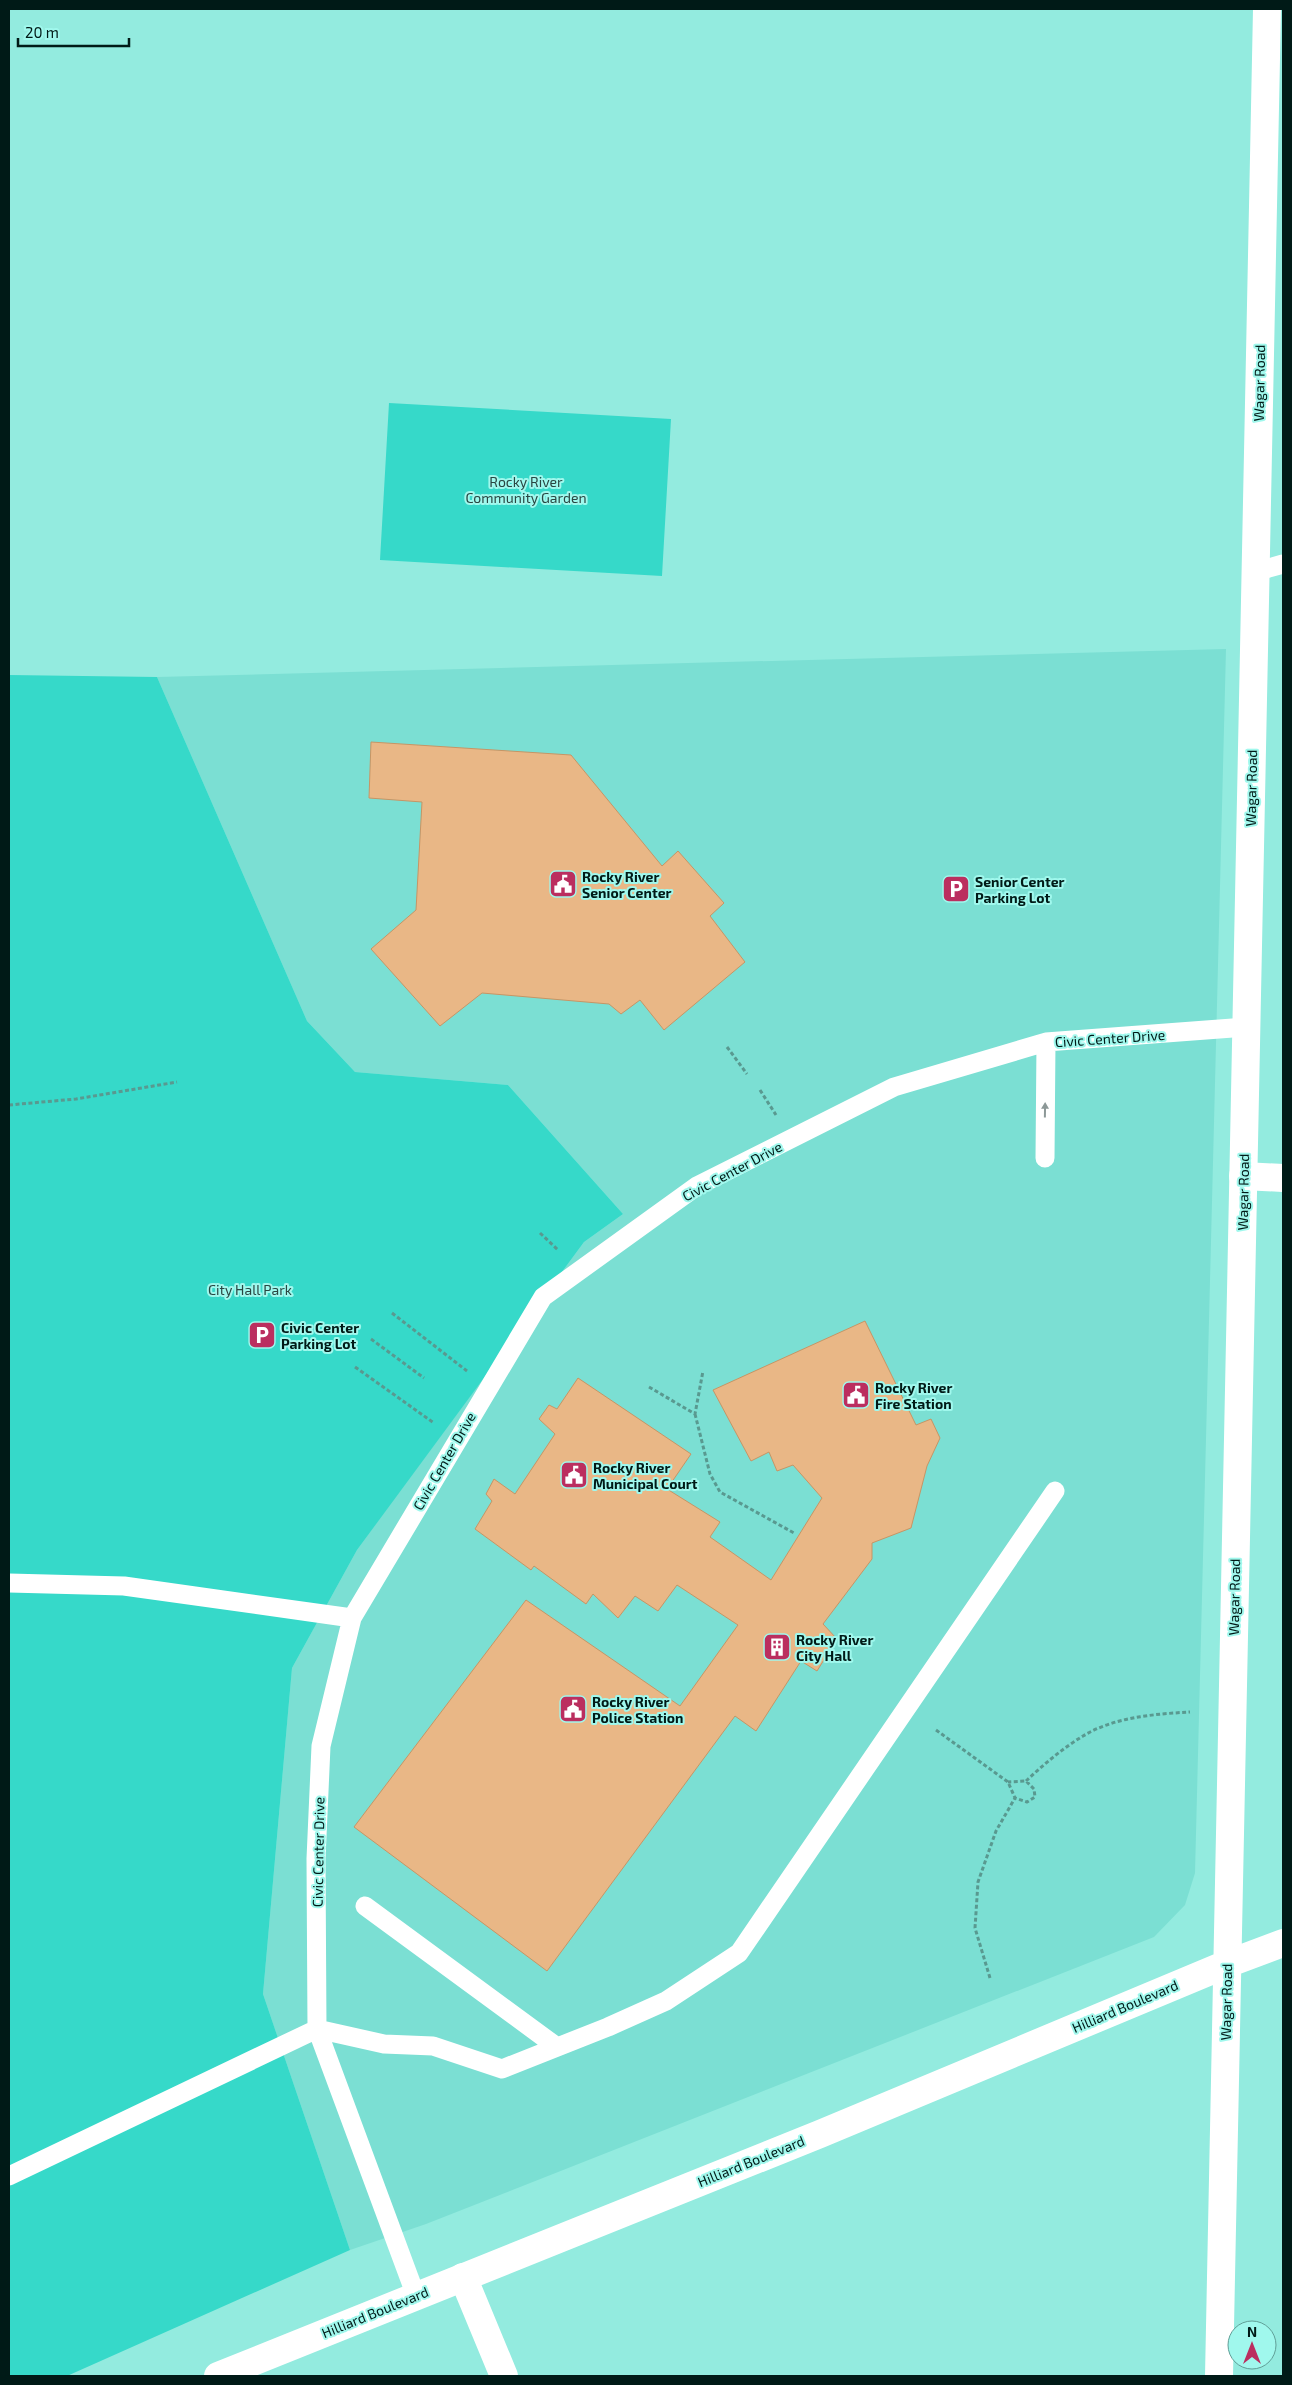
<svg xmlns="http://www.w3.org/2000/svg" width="1292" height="2385" font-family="'Exo 2',sans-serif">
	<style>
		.built { fill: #7bdfd3 }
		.green { fill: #36d9c9 }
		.building { fill: #e9b786; stroke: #c69565 }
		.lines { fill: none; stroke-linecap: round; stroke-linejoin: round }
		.path { stroke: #599990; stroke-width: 3; stroke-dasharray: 4 2.5; stroke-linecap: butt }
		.service { stroke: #fff; stroke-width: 19 }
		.minor { stroke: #fff; stroke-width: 28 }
		.secondary { stroke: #fff; stroke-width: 28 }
		.oneway { fill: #8c9897 }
		.labels { text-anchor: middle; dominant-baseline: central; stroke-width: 4; stroke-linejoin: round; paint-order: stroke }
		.street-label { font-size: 14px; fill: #001a17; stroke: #a0f8ed }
		.park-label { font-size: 14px; fill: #294541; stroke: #a0f8ed }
		.poi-label { font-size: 14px; font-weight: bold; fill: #001a17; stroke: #a0f8ed; text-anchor: start }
	</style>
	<rect width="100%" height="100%" fill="#93ebdf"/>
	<path class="built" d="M 1226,649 L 1195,1873 L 1185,1905 L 1154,1937 L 426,2224 L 350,2250 L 263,1994 L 292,1668 L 357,1550 L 394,1499 L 584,1242 L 623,1214 L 508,1085 L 355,1072 L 307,1021 L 157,677 Z"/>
	<path class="green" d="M 389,403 L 671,419 L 662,576 L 380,560 Z
		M 9,675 L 157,677 L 307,1021 L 355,1072 L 508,1085 L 623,1214 L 584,1242 L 357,1550 L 292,1668 L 263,1994 L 350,2250 L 67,2376 L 9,2376 Z"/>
	<path class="building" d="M 371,742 L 571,755 L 662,866 L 678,851 L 724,903 L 710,916 L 745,962 L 664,1030 L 640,1000 L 621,1014 L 609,1004 L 482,993 L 440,1026 L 371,949 L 416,910 L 422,802 L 369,798 Z
		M 865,1321 L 916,1425 L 931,1419 L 940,1438 L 927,1466 L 911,1528 L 872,1543 L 872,1559 L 823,1624 L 837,1639 L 817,1671 L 801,1661 L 756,1731 L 735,1716 L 547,1971 L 354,1827 L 526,1600 L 680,1706 L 738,1625 L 677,1585 L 658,1611 L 635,1596 L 618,1618 L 593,1594 L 586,1604 L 534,1566 L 531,1570 L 475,1529 L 492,1501 L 486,1494 L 494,1479 L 515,1494 L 555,1434 L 539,1419 L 549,1405 L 557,1409 L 578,1378 L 691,1454 L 667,1489 L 720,1522 L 710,1537 L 771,1580 L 822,1498 L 793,1465 L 777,1471 L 769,1452 L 751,1461 L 713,1390 Z"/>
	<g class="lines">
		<path class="path" d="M 727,1047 L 747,1074
			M 760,1090 L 776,1115
			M 9,1105 L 76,1099 L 177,1082
			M 540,1233 L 558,1250
			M 392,1313 L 467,1371
			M 371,1339 L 424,1378
			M 355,1367 L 434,1423
			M 649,1387 L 695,1414 L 703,1371
			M 695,1414 L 710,1474 L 720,1492 L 794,1533
			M 936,1730 L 1008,1782 L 1015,1798 L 1027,1802 L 1035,1797 L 1034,1789 L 1026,1781 L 1008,1782
			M 1026,1781 C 1043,1765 1063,1748 1083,1736 C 1114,1717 1155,1714 1190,1712
			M 990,1978 L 975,1928 L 978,1882 L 996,1831 L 1015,1798"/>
		<path class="service" d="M 1255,572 L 1283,564
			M 1045,1158 L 1046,1042
			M 9,1583 L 124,1586 L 352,1618
			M 365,1906 L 557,2047
			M 9,2176 L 317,2029 L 384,2044 L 433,2046 L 502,2069 L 608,2027 L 666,2001 L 739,1953 L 1055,1491
			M 416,2296 L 317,2029 L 316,1859 L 321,1746 L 352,1618 L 543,1297 L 697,1186 L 894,1087 L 1046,1042 L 1246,1027"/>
		<path class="minor" d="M 1243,1176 L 1283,1178
			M 463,2277 L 504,2376"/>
		<path class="secondary" d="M 218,2376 L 820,2134 L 1227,1964 L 1283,1943
			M 1219,2376 L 1267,9"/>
	</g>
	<defs><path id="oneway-solid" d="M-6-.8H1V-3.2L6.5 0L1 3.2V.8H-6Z" transform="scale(1.25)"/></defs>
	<use class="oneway" href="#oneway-solid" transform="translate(1045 1110) rotate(-89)"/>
	<defs>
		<g id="civic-square" transform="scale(1.4375)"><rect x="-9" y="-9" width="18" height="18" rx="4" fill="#bb2e5f" stroke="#a0f8ed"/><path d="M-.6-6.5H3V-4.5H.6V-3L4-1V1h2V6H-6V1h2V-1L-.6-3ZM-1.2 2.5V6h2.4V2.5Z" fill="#fff"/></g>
		<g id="parking-square" transform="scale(1.4375)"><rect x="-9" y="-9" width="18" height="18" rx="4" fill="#bb2e5f" stroke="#a0f8ed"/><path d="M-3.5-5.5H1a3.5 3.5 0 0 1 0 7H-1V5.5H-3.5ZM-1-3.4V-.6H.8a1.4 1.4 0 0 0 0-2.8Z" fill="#fff"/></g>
		<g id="building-square" transform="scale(1.4375)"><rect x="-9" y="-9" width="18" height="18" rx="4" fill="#bb2e5f" stroke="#a0f8ed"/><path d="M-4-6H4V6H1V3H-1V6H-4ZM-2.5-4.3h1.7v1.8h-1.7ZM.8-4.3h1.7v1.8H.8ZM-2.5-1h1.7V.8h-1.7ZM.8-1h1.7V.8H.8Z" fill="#fff"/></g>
	</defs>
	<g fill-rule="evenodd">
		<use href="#civic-square" x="563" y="884"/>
		<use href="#parking-square" x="956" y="889"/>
		<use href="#parking-square" x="262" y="1335"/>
		<use href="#civic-square" x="856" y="1395"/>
		<use href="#civic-square" x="574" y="1475"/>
		<use href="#building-square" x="777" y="1647"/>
		<use href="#civic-square" x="573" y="1709"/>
	</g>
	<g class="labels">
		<g class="street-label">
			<text transform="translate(1259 383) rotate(-89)">Wagar Road</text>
			<text transform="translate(1251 788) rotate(-89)">Wagar Road</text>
			<text transform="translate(1110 1038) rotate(-4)">Civic Center Drive</text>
			<text transform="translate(732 1171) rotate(-28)">Civic Center Drive</text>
			<text transform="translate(1243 1192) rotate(-89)">Wagar Road</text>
			<text transform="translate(444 1461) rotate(-60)">Civic Center Drive</text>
			<text transform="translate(1234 1597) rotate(-89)">Wagar Road</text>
			<text transform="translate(318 1852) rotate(-89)">Civic Center Drive</text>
			<text transform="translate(1226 2002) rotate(-89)">Wagar Road</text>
			<text transform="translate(1125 2006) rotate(-23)">Hilliard Boulevard</text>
			<text transform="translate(751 2161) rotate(-22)">Hilliard Boulevard</text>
			<text transform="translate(375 2312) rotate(-22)">Hilliard Boulevard</text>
		</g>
		<g class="park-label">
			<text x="526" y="481">Rocky River<tspan x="526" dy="16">Community Garden</tspan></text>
			<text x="250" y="1289">City Hall Park</text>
		</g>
		<g class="poi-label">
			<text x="582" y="876">Rocky River<tspan x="582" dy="16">Senior Center</tspan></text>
			<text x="975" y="881">Senior Center<tspan x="975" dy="16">Parking Lot</tspan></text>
			<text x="281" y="1327">Civic Center<tspan x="281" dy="16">Parking Lot</tspan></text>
			<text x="875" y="1387">Rocky River<tspan x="875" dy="16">Fire Station</tspan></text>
			<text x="593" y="1467">Rocky River<tspan x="593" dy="16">Municipal Court</tspan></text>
			<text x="796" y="1639">Rocky River<tspan x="796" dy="16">City Hall</tspan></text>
			<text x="592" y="1701">Rocky River<tspan x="592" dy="16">Police Station</tspan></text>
		</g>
	</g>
	<rect width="1292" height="2385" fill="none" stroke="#001a17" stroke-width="20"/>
	<g transform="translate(1252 2345)"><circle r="24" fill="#a0f8ed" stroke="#609f97"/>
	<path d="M0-4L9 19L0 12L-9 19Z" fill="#bb2e5f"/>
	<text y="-8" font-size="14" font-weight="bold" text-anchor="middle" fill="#001a17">N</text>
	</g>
	<path d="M18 38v8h111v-8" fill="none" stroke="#001a17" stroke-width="2.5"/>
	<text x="25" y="38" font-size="15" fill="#001a17" stroke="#a0f8ed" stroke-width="4" paint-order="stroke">20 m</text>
</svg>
